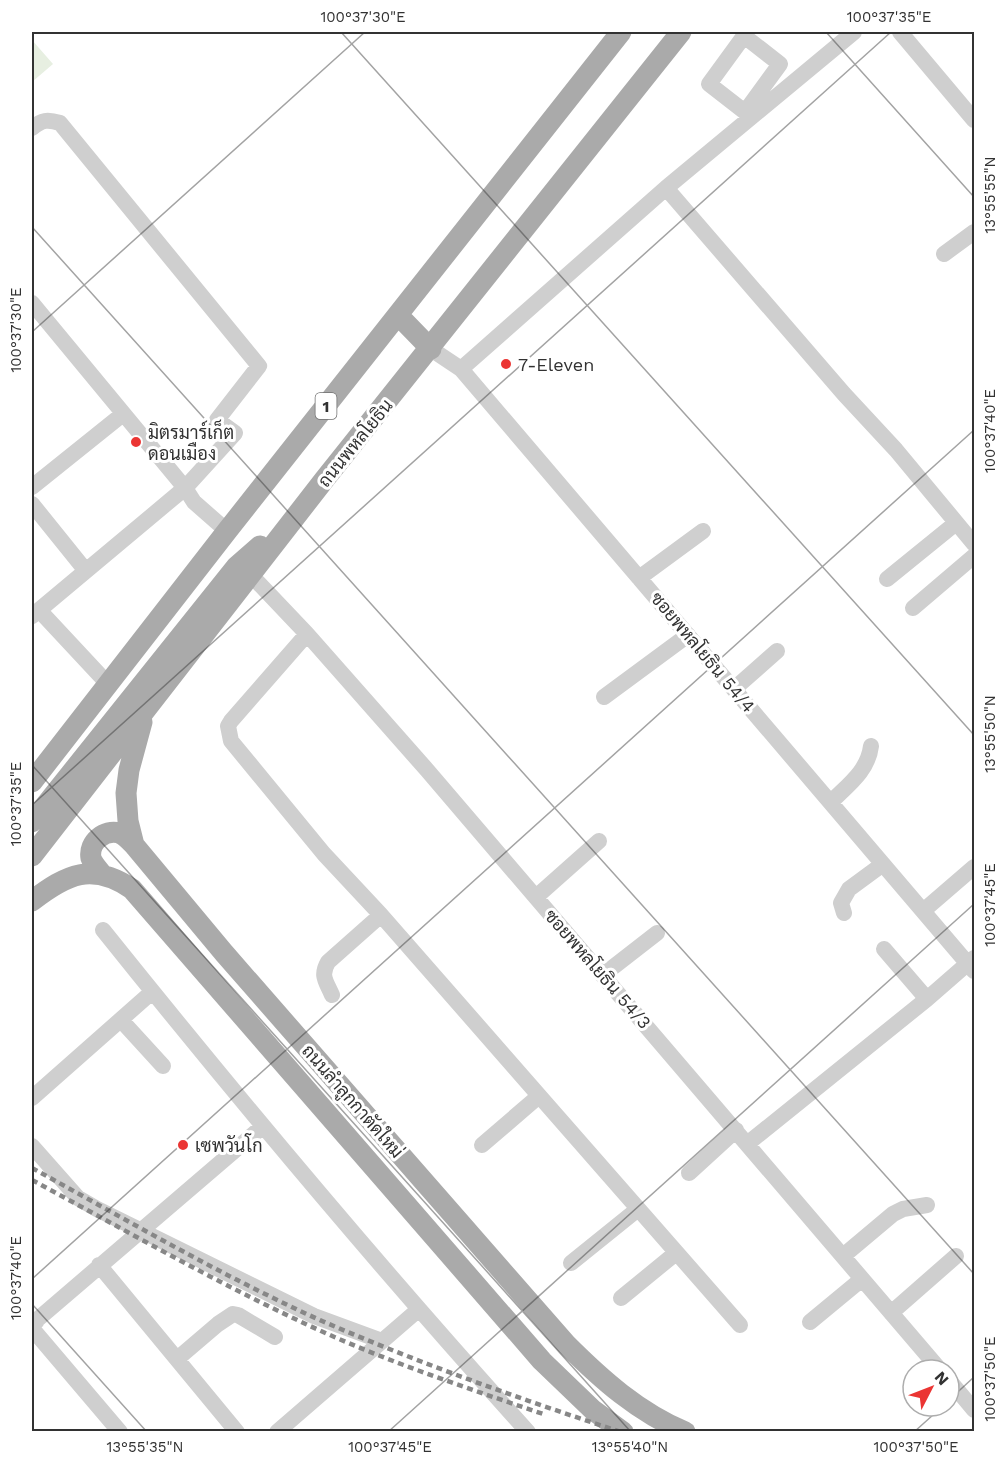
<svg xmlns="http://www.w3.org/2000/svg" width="1006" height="1463" font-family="'Work Sans',Sarabun,sans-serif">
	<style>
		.green { fill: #e7efe1 }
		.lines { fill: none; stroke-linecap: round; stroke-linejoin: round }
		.minor { stroke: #cfcfcf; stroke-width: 16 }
		.major { stroke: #aaa; stroke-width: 21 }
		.rail { stroke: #878787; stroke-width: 4.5; stroke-dasharray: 6 4.5; stroke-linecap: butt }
		.ticks { fill: none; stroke: #323232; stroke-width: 1.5; stroke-opacity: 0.45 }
		.poi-dot { fill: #eb3533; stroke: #fff; stroke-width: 2 }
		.labels { text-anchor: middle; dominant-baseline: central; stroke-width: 6; stroke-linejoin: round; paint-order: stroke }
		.shield { fill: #fff; stroke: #707070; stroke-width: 1.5 }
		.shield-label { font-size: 16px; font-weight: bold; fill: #323232 }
		.poi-label { font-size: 18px; fill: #323232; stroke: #fff; text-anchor: start }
		.street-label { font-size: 18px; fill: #323232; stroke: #fff }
		.neatline { fill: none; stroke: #323232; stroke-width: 2 }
		.ticks-label { font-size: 15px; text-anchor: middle; fill: #323232 }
	</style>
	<rect width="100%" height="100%" fill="#fff"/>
	<path class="green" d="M 32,40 L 53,64 L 32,82 Z"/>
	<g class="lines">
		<path class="minor" d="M 900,32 L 974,120
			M 744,36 L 780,64 L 745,112 L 709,84 Z
			M 32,128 C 42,120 47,119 60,123 L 259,366 L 217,420 L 235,433 L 185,488 L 32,616
			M 666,188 L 844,394 L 896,450 L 974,544
			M 944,254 L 974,232
			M 32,303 L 185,488 L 194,502 L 227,531
			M 431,349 L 461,369 L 974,971
			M 461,369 L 666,188 L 854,32
			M 32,487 L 123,414
			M 32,504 L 86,571
			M 250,574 L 307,634 L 427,770 L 940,1370
			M 639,578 L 703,531
			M 887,579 L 956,523
			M 913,608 L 974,556
			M 39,610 L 108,684
			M 307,634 L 231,721 L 228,726 L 231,741 L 324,854 L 381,915 L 740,1325
			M 734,689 L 777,651
			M 604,697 L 688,635
			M 831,802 C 848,785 868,771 871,746
			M 536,897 L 599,841
			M 923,911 L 974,867
			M 844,913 L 841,903 L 849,889 L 883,864
			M 103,930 C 240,1101 381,1269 528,1432
			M 884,949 L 927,999
			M 603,975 L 657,933
			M 332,995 C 326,981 320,976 328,962 L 381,915
			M 121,1020 L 163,1066
			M 32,1098 L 152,992
			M 747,1144 L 927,999 L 974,958
			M 482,1145 L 539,1096
			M 32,1146 L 78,1198 L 97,1209 L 314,1316 L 382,1341
			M 689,1173 L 736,1130
			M 843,1256 L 893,1214 L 903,1209 L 927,1205
			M 571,1263 L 638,1209
			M 99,1265 L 237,1432
			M 621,1298 L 676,1253
			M 891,1313 L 956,1256
			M 810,1322 L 862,1279
			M 177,1359 L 218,1324 L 233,1314 L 238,1315 L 275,1337
			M 949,1380 L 974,1410
			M 120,1432 L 35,1332 L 33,1326 L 38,1319 L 262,1127
			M 277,1432 L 418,1310"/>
		<path class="major" d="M 398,315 L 431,349
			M 142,722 L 129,770 L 126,793 L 128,821 L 134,845 L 224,953 L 566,1344 C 602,1380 638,1412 685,1432
			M 32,782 L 227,531 L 621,32
			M 32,822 L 236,567 L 260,546
			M 32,856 L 324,480 L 681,32
			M 102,874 C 98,869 93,864 91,858 C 88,842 105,829 119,833 C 125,835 130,841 134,845
			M 32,901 C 67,874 92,862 132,889 L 542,1361 L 593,1410 L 623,1432"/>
		<path class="rail" d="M 32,1168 C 127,1220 222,1276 322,1321 C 419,1363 520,1399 621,1432
			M 32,1180 C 127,1231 222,1286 321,1331 C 394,1364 470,1389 546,1415"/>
	</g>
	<path class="ticks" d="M 341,32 L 974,735M 826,32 L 974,197M 32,227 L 974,1274M 32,332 L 365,32M 32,765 L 631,1432M 32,805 L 891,32M 32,1279 L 974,430M 32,1304 L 147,1432M 949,1400 L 974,1377M 388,1432 L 974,904M 914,1432 L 943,1406"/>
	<g class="poi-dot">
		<circle cx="506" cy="364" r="6"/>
		<circle cx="136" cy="442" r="6"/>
		<circle cx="183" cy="1145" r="6"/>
	</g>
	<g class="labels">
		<rect class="shield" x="315.5" y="393" width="21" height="26" rx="4.5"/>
		<g class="shield-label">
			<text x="326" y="406">1</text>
		</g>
		<g class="poi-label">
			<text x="518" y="364">7-Eleven</text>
			<text x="148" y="432">มิตรมาร์เก็ต<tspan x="148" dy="21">ดอนเมือง</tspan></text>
			<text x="195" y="1145">เซพวันโก</text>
		</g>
		<g class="street-label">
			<text transform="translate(355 443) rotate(-51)">ถนนพหลโยธิน</text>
			<text transform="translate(703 652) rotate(50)">ซอยพหลโยธิน 54/4</text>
			<text transform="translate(598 969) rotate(49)">ซอยพหลโยธิน 54/3</text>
			<text transform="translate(353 1101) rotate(49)">ถนนลำลูกกาตัดใหม่</text>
		</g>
	</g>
	<rect width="1006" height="1463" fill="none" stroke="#ffffff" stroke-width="66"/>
	<g transform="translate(931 1388) rotate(48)"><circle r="28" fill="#ffffff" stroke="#adadad" stroke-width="1.5"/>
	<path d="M0-4.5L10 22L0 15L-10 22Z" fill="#eb3533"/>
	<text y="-9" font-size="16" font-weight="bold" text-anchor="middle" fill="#323232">N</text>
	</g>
	<rect x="33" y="33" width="940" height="1397" class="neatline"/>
	<g class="ticks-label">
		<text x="363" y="22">100°37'30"E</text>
		<text x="889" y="22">100°37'35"E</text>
		<text transform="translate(990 195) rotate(-90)" y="5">13°55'55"N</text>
		<text transform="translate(16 330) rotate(-90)" y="5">100°37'30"E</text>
		<text transform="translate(990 431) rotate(-90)" y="5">100°37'40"E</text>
		<text transform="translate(990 734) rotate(-90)" y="5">13°55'50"N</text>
		<text transform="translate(16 804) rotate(-90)" y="5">100°37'35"E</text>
		<text transform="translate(990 905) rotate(-90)" y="5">100°37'45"E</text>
		<text transform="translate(16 1278) rotate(-90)" y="5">100°37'40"E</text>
		<text transform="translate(990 1379) rotate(-90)" y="5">100°37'50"E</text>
		<text x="145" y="1452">13°55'35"N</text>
		<text x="390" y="1452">100°37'45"E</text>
		<text x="630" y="1452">13°55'40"N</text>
		<text x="916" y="1452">100°37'50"E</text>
	</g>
</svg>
